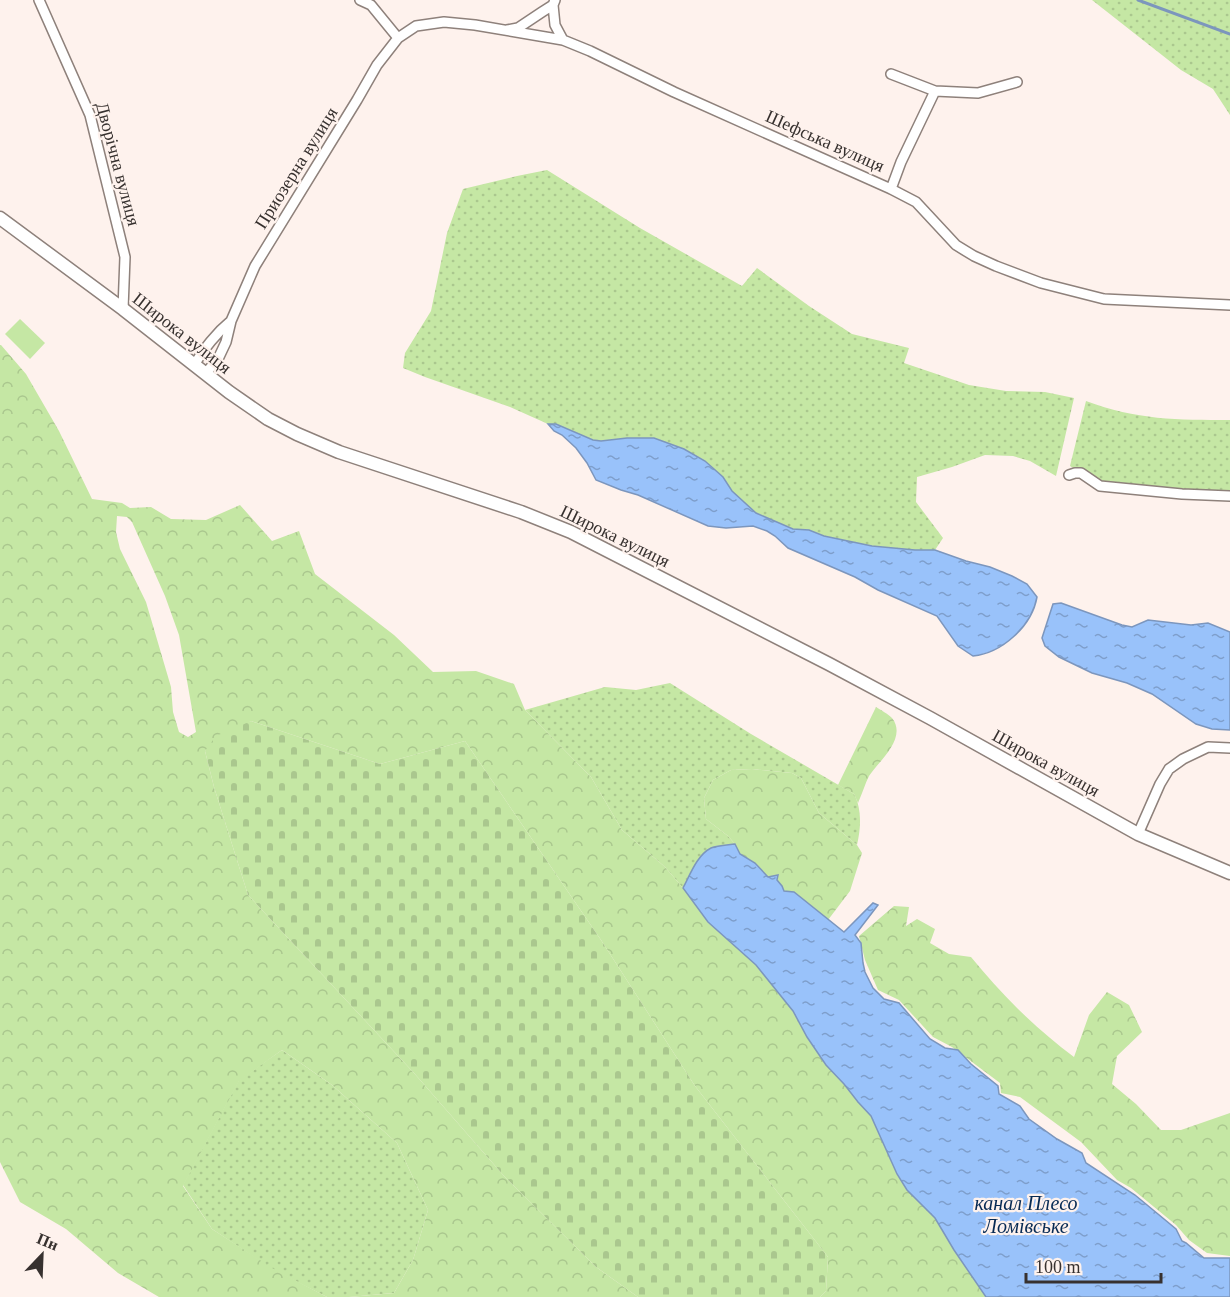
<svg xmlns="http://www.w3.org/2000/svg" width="1230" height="1297" font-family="Georgia,serif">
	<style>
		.grass { fill: url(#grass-dots) }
		.forest { fill: url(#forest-crowns); fill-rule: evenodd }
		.cemetery { fill: url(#cemetery-stones) }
		.pitch { fill: #c5e7a4 }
		.water { fill: url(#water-ripples); stroke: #7c96bd; stroke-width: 1.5 }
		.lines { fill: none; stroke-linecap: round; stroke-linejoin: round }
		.stream { stroke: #7c96bd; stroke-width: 3 }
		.minor-casing { stroke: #8e817b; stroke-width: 12 }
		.major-casing { stroke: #8e817b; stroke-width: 15 }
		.minor { stroke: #fff; stroke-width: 9 }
		.major { stroke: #fff; stroke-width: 12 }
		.labels { text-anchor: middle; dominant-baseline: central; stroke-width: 4.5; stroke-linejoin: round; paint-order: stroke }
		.street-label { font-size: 18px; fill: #37312f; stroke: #fef2ed }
		.water-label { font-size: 20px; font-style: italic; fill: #072a54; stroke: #fef2ed }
	</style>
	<defs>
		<pattern id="grass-dots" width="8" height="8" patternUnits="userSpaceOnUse" patternTransform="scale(1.5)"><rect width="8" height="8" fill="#c5e7a4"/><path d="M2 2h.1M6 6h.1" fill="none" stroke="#aac78e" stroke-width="1.8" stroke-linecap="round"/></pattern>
		<pattern id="forest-crowns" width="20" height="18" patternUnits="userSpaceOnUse" patternTransform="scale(1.5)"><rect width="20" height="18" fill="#c5e7a4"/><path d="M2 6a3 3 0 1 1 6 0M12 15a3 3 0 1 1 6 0" fill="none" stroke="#aac78e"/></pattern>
		<pattern id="cemetery-stones" width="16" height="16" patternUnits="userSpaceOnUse" patternTransform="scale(1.5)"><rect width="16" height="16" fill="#c5e7a4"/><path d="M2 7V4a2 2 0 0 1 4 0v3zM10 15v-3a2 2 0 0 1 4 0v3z" fill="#aac78e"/></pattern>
		<pattern id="water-ripples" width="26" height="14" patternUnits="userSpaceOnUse" patternTransform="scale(1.5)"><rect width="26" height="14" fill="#99c2fa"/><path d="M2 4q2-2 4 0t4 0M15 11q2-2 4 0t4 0" fill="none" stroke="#7e9ecb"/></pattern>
	</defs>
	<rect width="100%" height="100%" fill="#fef2ed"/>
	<path class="grass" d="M 1092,0 L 1230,0 L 1230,115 L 1213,89 L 1181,70 Z
		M 547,170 L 640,228 L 742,286 L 757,268 L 809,306 L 852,334 L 909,348 L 904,363 L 969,385 L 1006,391 L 1045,392 L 1074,398 L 1056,476 L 1030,461 L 1013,456 L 985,455 L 952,467 L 917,477 L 916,502 L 943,538 L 935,550 L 915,550 L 872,546 L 824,536 L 809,530 L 793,529 L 756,513 L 732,491 L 723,477 L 705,461 L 684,449 L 627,438 L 601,441 L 593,440 L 556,424 L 548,424 L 510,407 L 425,377 L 403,368 L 405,353 L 431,311 L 447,233 L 463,189 L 517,176 Z
		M 1086,401 C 1136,420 1178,420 1230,420 L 1230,494 L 1099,484 L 1070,466 Z
		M 670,683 L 751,734 L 854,794 C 862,809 861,828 857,845 L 819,813 L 801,778 L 792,773 L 752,769 L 731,770 L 713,780 L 704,798 L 706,819 L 728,836 L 735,844 L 713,847 L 692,872 L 683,888 L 665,867 L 622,830 L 591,777 L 525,710 L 605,687 L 636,690 Z
		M 282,1050 L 332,1085 L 397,1143 L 428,1210 L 413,1260 L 394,1293 L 349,1297 L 327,1297 L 272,1269 L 212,1229 L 183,1185 L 239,1080 Z"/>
	<path class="forest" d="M 0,345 L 1,345 L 26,374 L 59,431 L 92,499 L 122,503 L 130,508 L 151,507 L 171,519 L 206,520 L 240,505 L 272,541 L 299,531 L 315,574 L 394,635 L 433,672 L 476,671 L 514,684 L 525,710 L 591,777 L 622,830 L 665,867 L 683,888 L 708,922 L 756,965 L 793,1011 L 807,1037 L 826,1065 L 844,1084 L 858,1102 L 871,1116 L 897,1174 L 907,1190 L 935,1218 L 954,1250 L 986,1297 L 820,1297 L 826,1291 L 828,1257 L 695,1086 L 601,940 L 465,741 L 380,764 L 251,721 L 205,751 L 214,787 L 248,895 L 414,1073 L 504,1176 L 596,1267 L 638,1297 L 349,1297 L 394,1293 L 413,1260 L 428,1210 L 397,1143 L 332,1085 L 282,1050 L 239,1081 L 183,1186 L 212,1229 L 272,1268 L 327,1297 L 159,1297 L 118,1273 L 66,1229 L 20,1202 L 0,1162 ZM 117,516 L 127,517 L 132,522 L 165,596 L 179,635 L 196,732 L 188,737 L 179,732 L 173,712 L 171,687 L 146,602 L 120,549 L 116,532 Z
		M 876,707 C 881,710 888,714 892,718 C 908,738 878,762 869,776 C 865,784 862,794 858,803 L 854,794 L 838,785 Z
		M 752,769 L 792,773 L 801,778 L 819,813 L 857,845 L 862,853 L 850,891 L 828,920 L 794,892 L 784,891 L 782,886 L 776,880 L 768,877 L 755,863 L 740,854 L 735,844 L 728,836 L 706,819 L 704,798 L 713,780 L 731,770 Z
		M 894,906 L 909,907 L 906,926 L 917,919 L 935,929 L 930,943 L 949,954 L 971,957 C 1002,995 1035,1028 1074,1057 L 1089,1015 L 1107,992 L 1129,1005 L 1142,1032 L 1117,1056 L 1112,1084 L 1136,1104 L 1161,1130 L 1181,1130 L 1230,1113 L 1230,1256 L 1207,1253 L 1189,1240 L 1176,1225 L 1131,1188 L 1117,1180 L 1081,1142 L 1020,1097 L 1001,1093 L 1000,1083 L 952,1047 L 933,1037 L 899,1000 L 878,990 L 865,960 L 859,936 Z"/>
	<path class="cemetery" d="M 251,721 L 380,764 L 465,741 L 601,940 L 695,1086 L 828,1257 L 826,1291 L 820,1297 L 638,1297 L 596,1267 L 504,1176 L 414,1073 L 248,895 L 214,787 L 205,751 L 216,736 Z"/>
	<path class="pitch" d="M 20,319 L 45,343 L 30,359 L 5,334 Z"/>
	<path class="water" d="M 548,424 L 556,424 L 593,440 L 601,441 L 627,438 L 654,438 L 684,449 L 705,461 L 723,477 L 732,491 L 756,513 L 793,529 L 809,530 L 824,536 L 872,546 L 915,550 L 935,550 L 966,561 L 990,567 L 1012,576 L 1027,584 L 1037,597 C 1032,626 1002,653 973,656 L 958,646 L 937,616 L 878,590 L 855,577 L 788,548 L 775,536 L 767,531 L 753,526 L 726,528 L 708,526 L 638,495 L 621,490 L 596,480 L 587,463 L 576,448 L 562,435 L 554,431 Z
		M 1061,603 L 1122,625 L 1132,627 L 1148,620 L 1191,625 L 1208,623 L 1230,632 L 1230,730 L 1212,729 L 1196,724 L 1152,694 L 1127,683 L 1092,673 L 1059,657 L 1045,646 L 1042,638 L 1053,604 Z
		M 735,844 L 740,854 L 755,863 L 768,877 L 778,875 L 777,880 L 782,886 L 784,891 L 794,892 L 844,932 L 873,903 L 878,905 L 855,935 L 861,943 L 863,963 L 865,972 L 873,988 L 884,999 L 899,1003 L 930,1039 L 945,1048 L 958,1050 L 971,1064 L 998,1086 L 999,1094 L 1020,1106 L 1029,1119 L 1057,1139 L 1082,1153 L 1086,1163 L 1135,1195 L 1176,1229 L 1182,1241 L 1186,1243 L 1204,1258 L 1230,1258 L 1230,1297 L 986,1297 L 954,1250 L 935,1218 L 907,1190 L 897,1174 L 871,1116 L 858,1102 L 844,1084 L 826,1065 L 807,1037 L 793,1011 L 756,965 L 708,922 L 683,888 C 690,875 697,855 711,848 C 718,845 728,845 735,844 Z"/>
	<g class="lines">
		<path class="stream" d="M 1138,0 L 1230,34"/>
		<g class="minor-casing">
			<path id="minor" d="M 39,0 L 90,115 L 125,257 L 123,309
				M 360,0 L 371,5 L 398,38
				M 553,5 L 555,25 L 563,40
				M 507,30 L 518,28 L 542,12 L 553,5 L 555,0
				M 891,74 L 935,91 L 978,93 L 1017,82
				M 891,189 L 901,162 L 935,91
				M 194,365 C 205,348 215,334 231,321
				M 205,374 L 218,359 L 226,342 L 231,321 L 255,266 L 357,100 L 377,65 L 398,38 L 416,26 L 444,22 L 475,25 L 563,40 L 590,51 L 674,92 L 891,189 L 916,202 L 956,245 L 974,256 L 996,266 L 1041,283 L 1104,299 L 1230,305
				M 1069,475 L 1075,473 L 1081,473 L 1100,486 L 1182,494 L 1230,496
				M 1138,834 L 1160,784 L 1169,769 L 1183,759 L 1208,747 L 1230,748"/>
		</g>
		<g class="major-casing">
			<path id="major" d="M 0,218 L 123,309 L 229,392 L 268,419 L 297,434 L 339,452 L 521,512 L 571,532 L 829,664 L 930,718 L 1138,834 L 1230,873"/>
		</g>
		<use href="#minor" class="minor"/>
		<use href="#major" class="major"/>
	</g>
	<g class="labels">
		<g class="street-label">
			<text transform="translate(825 141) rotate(24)">Шефська вулиця</text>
			<text transform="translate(118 164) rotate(75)">Дворічна вулиця</text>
			<text transform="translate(296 168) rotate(-58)">Приозерна вулиця</text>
			<text transform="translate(182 333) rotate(38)">Широка вулиця</text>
			<text transform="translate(615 536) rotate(26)">Широка вулиця</text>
			<text transform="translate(1046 763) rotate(29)">Широка вулиця</text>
		</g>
		<g class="water-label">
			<text x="1026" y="1203">канал Плесо<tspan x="1026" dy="23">Ломівське</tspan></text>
		</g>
	</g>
	<g transform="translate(42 1255) rotate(23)" stroke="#fef2ed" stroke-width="4.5" paint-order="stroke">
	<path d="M0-4.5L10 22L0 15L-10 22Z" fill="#37312f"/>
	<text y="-9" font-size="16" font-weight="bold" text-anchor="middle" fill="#37312f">Пн</text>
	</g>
	<path d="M1026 1273v9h135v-9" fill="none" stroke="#37312f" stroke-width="3"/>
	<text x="1035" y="1273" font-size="18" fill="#37312f" stroke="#fef2ed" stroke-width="4.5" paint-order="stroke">100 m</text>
</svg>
